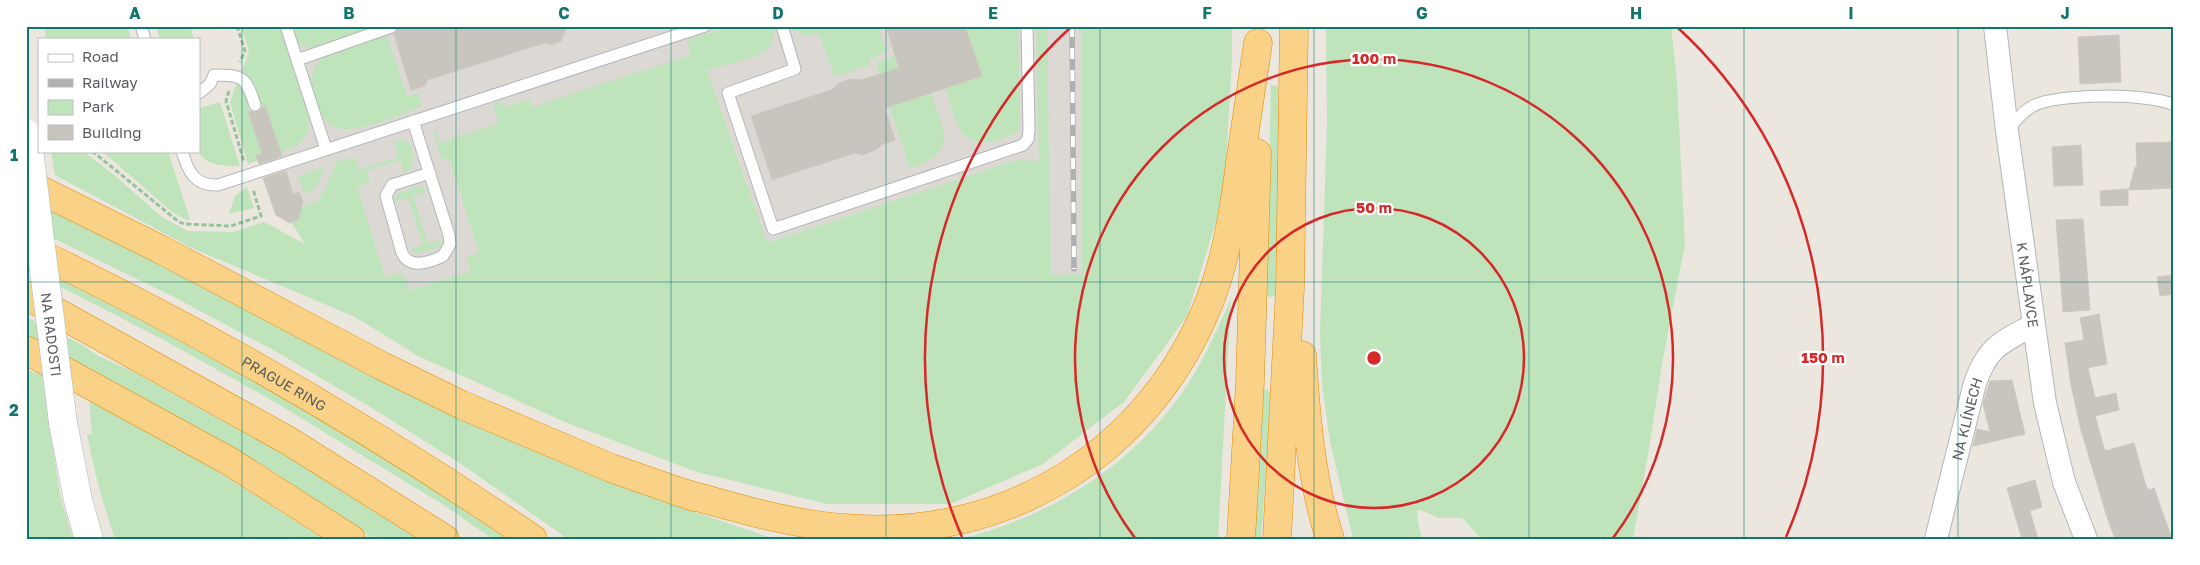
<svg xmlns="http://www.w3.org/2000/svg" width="2200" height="565" font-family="'Golos Text',sans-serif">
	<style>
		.industrial { fill: #dcd9d4 }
		.green { fill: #bfe3bb }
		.building { fill: #c8c4be; stroke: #cfc8be }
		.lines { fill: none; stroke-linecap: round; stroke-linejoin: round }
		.service-casing { stroke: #b2b6ba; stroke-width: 13 }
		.minor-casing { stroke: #b2b6ba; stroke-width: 24 }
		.secondary-casing { stroke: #b1b5ba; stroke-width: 29 }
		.motorway-casing { stroke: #e58a05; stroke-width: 29 }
		.path { stroke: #95c39e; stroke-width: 3; stroke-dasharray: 5 2.5; stroke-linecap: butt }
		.service { stroke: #fff; stroke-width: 11 }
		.minor { stroke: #fff; stroke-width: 22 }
		.secondary { stroke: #fff; stroke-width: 28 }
		.motorway { stroke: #fad287; stroke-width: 28 }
		.rail-casing { stroke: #afb0b0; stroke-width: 5.5 }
		.rail { stroke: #fff; stroke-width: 4; stroke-dasharray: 11; stroke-linecap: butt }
		.secondary-bridge-casing { stroke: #b1b5ba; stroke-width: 29; stroke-linecap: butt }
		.secondary-bridge { stroke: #fff; stroke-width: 28 }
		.grid { fill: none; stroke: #0f766e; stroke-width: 1; stroke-opacity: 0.55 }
		.ring { fill: none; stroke: #d62828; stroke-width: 2.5 }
		.labels { text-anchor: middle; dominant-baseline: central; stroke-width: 4.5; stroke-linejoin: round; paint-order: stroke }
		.street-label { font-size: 14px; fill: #585c60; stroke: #fff }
		.centre { fill: #d62828; stroke: #fff; stroke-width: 2.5 }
		.ring-label { font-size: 15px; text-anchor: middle; font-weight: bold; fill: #d62828; stroke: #fff; stroke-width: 4.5; stroke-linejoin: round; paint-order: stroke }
		.neatline { fill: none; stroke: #0f766e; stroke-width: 2 }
		.grid-label { font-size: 16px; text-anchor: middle; font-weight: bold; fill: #0f766e }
	</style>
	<rect width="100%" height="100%" fill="#ebe7df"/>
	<path class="industrial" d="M 247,26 L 1082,26 L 1082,274 L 577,396 L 306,244 L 292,223 L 299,217 L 298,208 L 304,206 L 299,192 L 293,194 L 271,184 L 239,92 L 243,87 L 267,80 Z"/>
	<path class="green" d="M 44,26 L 127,26 L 131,39 L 46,39 Z
		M 156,26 L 177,26 L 178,29 L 190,26 L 194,39 L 160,39 Z
		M 241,26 L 279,26 L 309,118 L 308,129 L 304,139 L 296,146 L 248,164 L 230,102 L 237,82 L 243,87 L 256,137 L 265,106 L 262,107 L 255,84 L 242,71 L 249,51 Z
		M 291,26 L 375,26 L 311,49 L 299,44 Z
		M 730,26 L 772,26 C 775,33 774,43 768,49 C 759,57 720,66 707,70 L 767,243 L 1016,160 L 1039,161 L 1036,26 L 1047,26 L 1051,275 L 1082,274 L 1082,26 L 1232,26 L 1232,58 L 1224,196 L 1187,316 L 1124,402 L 1043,464 L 950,504 L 827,504 L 697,472 L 565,422 L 418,356 L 355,317 L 192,248 L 55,175 L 51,151 L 83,151 L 114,175 L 163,218 L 188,231 L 233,232 L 264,222 L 305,244 L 292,223 L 299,217 L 298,208 L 319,201 L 337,162 L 354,157 L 359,170 L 398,157 L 394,142 L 404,139 C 413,146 416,159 410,169 L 404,173 L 400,160 L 367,171 L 370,183 L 357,187 L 385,277 L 399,273 L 405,278 L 409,291 L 471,271 L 466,257 L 479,253 L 449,158 L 442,160 L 433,133 L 435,129 L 440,143 L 499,123 L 493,104 L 502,101 L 504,107 L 530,99 L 532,107 L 691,55 L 687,40 Z
		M 792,26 L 878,26 L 886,52 L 870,59 L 870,65 L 834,77 L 819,33 C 808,37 799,37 792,26 Z
		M 965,26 L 1018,26 L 1020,126 C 1017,135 1009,136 1001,139 C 958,153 956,120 945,88 L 982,76 Z
		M 1326,26 L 1671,26 L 1677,82 L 1685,244 L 1662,364 L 1650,443 L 1633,539 L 1482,539 L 1462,518 L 1439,518 L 1418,509 L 1417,518 L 1422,539 L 1353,539 L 1330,441 L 1322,385 L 1320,333 L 1327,124 Z
		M 387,35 L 407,96 L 418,93 L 422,106 C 400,114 349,140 329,124 C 321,118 318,102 314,93 C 309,80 311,67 322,58 Z
		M 895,56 L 902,76 L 883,87 L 876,63 Z
		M 1271,85 L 1278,86 L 1279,142 L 1275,296 L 1269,297 L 1266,295 Z
		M 931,93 C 943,132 960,153 910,168 L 886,97 Z
		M 220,102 L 240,166 C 225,166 205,166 198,151 L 199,108 Z
		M 102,151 L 168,151 L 190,220 L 186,220 L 172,212 Z
		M 326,167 L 315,189 L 304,193 L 298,176 Z
		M 247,187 L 254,208 L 229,214 L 235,196 Z
		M 417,187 L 424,188 L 426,192 L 413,196 L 428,243 L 441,240 L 441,242 L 438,248 L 415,254 L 410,249 L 423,245 L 408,198 L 395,201 L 394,199 L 398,193 Z
		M 26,199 L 234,301 L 390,384 L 536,452 L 656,499 L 775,539 L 568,539 L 461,464 L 372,408 L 273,350 L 172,296 L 26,225 Z
		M 26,260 C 110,304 195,346 277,393 C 355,438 432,487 507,539 L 493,539 L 442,504 L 273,401 L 162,339 L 26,269 Z
		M 1231,299 L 1218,539 L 960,539 C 1051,517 1137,463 1188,384 C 1205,357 1218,328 1231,299 Z
		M 26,317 L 81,344 L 98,356 L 130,370 L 283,454 L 418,539 L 373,539 L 274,472 L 189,423 L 26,339 Z
		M 26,370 L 42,375 L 60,495 L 73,539 L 26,539 Z
		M 1262,388 L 1272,393 L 1261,539 L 1253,539 Z
		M 89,401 L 187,452 L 323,539 L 115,539 C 103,505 94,470 87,434 L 92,434 Z"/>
	<path class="building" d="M 398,26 L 567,26 L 561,41 L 551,45 L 545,43 L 427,80 L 425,86 L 411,90 L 394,34 L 397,31 Z
		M 886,26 L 965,26 L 982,76 L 885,108 L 895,140 L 883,144 L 875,150 L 863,155 L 855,153 L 772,180 L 751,116 L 831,90 L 839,83 L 851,79 L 861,80 L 899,68 Z
		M 2119,35 L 2121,82 L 2080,84 L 2078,37 Z
		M 265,106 L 282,156 L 259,164 L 256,156 L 262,154 L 248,111 L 257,112 Z
		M 2173,142 L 2174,188 L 2129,190 L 2135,167 L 2137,167 L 2136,143 Z
		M 2081,145 L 2083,185 L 2054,186 L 2052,147 Z
		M 286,171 L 293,194 L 299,192 L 303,202 L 298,220 L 290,223 L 276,215 L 263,178 Z
		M 2128,189 L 2128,205 L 2101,206 L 2100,191 Z
		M 2083,219 L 2090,310 L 2063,312 L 2056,220 Z
		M 2174,275 L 2174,294 L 2160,296 L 2157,277 Z
		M 2099,314 L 2107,364 L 2088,368 L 2095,398 L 2116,393 L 2119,410 L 2095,416 L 2105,451 L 2134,443 L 2146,486 L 2149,490 L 2154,488 L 2172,539 L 2115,539 L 2107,517 L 2081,430 L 2071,385 L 2065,343 L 2084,340 L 2080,318 Z
		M 2012,380 L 2025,434 L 1973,446 L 1977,429 L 1990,432 L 1983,404 L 1990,381 Z
		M 2035,480 L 2042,507 L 2030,511 L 2038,539 L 2022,539 L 2007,488 Z"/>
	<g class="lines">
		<g class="service-casing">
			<path id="service" d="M 141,26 L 145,39
				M 286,26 L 326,149
				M 782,26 L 795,69 L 728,93 L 773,229 L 1023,145 L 1028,139 L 1029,130 L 1027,26
				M 297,60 L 391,27
				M 199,93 L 210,84 L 214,75 C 243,75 246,77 255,105
				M 413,121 L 449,235 L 450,244 L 443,256 C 430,262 410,270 402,253 L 386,196 L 392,185 L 430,173
				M 2008,130 C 2015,121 2023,111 2033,106 C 2057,93 2150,93 2174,105
				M 182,151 C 188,171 194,186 218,185 L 705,26"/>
		</g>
		<g class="minor-casing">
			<g id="minor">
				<path id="s1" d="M 1995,26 L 2007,131 L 2045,403 L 2064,482 L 2086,539"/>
				<path id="s2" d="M 1936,539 L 1975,383 C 1988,346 2001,343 2033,325"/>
			</g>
		</g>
		<g class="secondary-casing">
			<path id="secondary" d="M 63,423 L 78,500 L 89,539"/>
		</g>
		<g class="motorway-casing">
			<g id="motorway">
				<path d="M 26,183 L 158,248 L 382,366 L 462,405 L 611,468 L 694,497"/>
				<path id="s3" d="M 26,247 C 203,331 372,429 533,539"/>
				<path d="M 26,295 L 289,441 L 445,539"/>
				<path d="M 26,350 L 229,461 L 351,539"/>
				<path d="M 1302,355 C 1306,416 1311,480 1330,539"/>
				<path d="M 676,491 C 731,506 786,524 844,528 C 1006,542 1151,452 1210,300 C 1227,256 1234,209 1240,163 C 1246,123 1252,83 1258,43"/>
				<path d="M 1241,539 L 1250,382 L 1257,153"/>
				<path d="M 1277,539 L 1290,288 L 1294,26"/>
			</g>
		</g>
		<path class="path" d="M 237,26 L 245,51 L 240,62
			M 229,91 L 226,101 L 244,162
			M 92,151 L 179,222 L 185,224 L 231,226 L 261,216 L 253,189"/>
		<use href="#service" class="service"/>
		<use href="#minor" class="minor"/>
		<use href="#secondary" class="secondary"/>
		<use href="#motorway" class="motorway"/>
		<g class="rail-casing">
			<path id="rail" d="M 1072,26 L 1074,269"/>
		</g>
		<use href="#rail" class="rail"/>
		<g class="secondary-bridge-casing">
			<g id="secondary-bridge">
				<path id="s4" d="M 27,134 L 63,423"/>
			</g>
		</g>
		<use href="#secondary-bridge" class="secondary-bridge"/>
	</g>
	<path class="grid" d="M 242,26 L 242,539M 456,26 L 456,539M 671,26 L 671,539M 886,26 L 886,539M 1100,26 L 1100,539M 1314,26 L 1314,539M 1529,26 L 1529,539M 1744,26 L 1744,539M 1958,26 L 1958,539M 26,282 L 2174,282"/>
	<g class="ring">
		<circle cx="1374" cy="358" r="150"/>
		<path d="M1135 538A299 299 0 1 1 1613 538"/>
		<path d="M962 537A449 449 0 0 1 1071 27M1677 27A449 449 0 0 1 1786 537"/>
	</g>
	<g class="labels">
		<g class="street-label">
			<text stroke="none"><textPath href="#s1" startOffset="261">K NÁPLAVCE</textPath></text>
			<text stroke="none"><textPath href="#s4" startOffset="202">NA RADOSTI</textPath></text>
			<text stroke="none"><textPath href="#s3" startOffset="292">PRAGUE RING</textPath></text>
			<text stroke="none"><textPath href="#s2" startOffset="124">NA KLÍNECH</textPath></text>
		</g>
	</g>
	<circle cx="1374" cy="358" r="8" class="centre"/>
	<g class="ring-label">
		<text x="1374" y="64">100 m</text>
		<text x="1374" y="213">50 m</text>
		<text x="1823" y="363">150 m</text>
	</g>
	<rect width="2200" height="565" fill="none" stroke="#ffffff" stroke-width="55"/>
	<rect x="38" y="38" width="162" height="115" fill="#ffffff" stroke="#bcbebf"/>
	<rect x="48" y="54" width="25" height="8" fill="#ffffff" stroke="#bcbebf"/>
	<text x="82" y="62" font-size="15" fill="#585c60">Road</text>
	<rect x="48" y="79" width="25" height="8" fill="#afb0b0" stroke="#bcbebf"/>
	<text x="82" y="88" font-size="15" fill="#585c60">Railway</text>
	<rect x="48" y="100" width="25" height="15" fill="#bfe3bb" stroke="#bcbebf"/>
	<text x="82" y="112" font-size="15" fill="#585c60">Park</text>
	<rect x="48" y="125" width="25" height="15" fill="#c8c4be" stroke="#bcbebf"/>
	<text x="82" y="138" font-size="15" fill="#585c60">Building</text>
	<rect x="28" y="28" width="2144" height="510" class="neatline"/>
	<g class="grid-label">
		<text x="135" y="19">A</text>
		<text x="349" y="19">B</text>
		<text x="564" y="19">C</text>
		<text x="778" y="19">D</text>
		<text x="993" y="19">E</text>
		<text x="1207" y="19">F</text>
		<text x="1422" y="19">G</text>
		<text x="1636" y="19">H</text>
		<text x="1851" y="19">I</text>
		<text x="2065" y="19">J</text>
		<text x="14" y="161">1</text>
		<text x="14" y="416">2</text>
	</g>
</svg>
